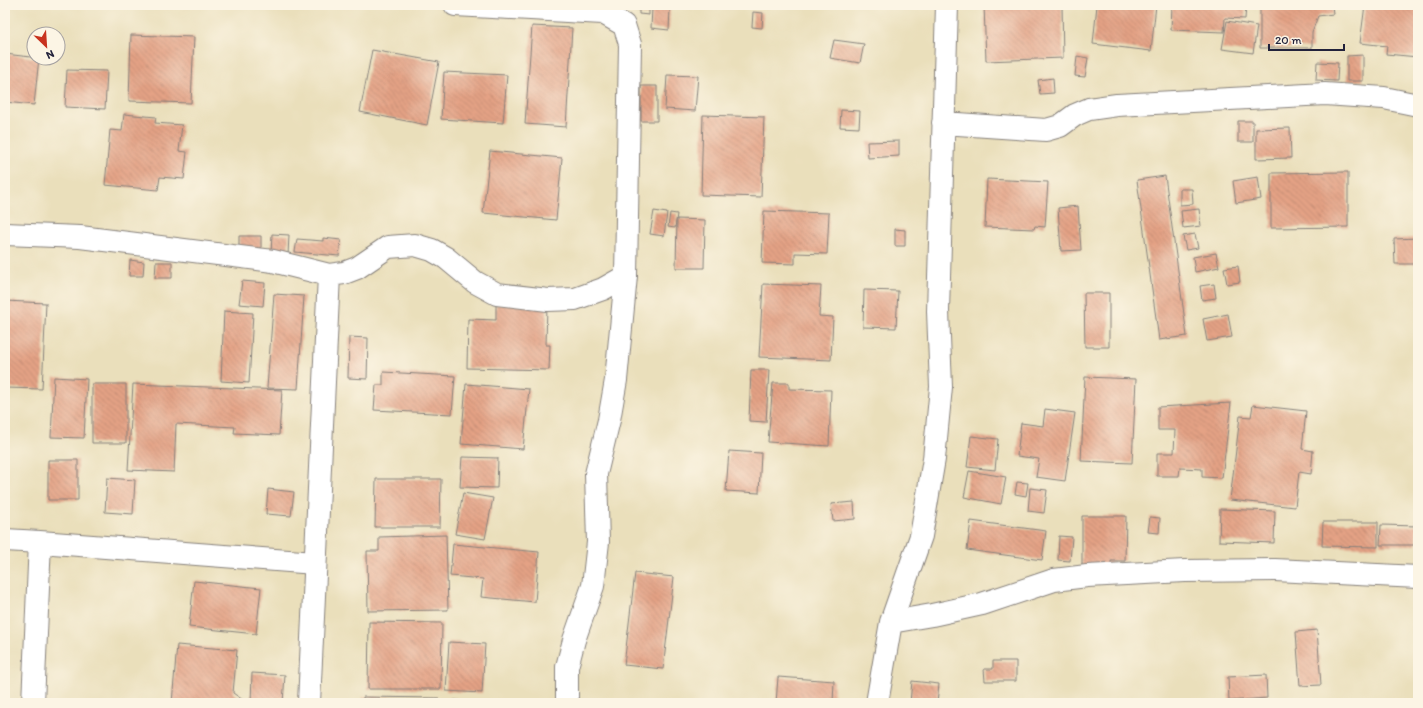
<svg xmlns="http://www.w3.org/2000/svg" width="1423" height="708" font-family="Itim,sans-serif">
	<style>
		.building { fill: url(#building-back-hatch) }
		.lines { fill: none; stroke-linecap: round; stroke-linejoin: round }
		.minor-casing { stroke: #86807b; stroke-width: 24 }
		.minor { stroke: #fff; stroke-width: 22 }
	</style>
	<defs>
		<pattern id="building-back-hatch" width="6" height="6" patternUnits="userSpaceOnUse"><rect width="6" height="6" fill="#e4a285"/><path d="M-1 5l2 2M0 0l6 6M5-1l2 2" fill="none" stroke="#b8846e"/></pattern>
	</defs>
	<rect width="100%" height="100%" fill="#fcf5e5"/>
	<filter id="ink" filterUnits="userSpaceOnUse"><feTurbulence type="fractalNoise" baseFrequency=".025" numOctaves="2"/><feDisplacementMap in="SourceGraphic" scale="8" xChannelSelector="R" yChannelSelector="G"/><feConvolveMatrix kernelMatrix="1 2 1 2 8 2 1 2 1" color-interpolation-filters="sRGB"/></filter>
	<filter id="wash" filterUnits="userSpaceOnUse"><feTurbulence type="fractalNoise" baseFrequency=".012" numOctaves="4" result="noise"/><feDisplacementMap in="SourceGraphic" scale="16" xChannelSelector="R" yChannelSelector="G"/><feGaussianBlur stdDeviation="0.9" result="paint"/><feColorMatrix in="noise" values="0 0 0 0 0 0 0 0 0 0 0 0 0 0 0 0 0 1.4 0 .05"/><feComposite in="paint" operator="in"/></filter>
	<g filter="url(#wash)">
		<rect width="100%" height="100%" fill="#eadfbb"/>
		<g id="blocks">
			<path class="building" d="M 639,5 L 649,5 L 649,15 L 639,14 Z
				M 984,5 L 1062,5 L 1063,58 L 986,61 Z
				M 1097,5 L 1156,5 L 1151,51 L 1093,44 Z
				M 1172,5 L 1246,5 L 1245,19 L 1225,18 L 1224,32 L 1171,30 Z
				M 1260,5 L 1332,5 L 1333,14 L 1318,16 L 1312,32 L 1312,48 L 1260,48 Z
				M 1365,5 L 1418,5 L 1418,57 L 1386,54 L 1387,46 L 1360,43 Z
				M 652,8 L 670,9 L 669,30 L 651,28 Z
				M 753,12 L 763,13 L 762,28 L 752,27 Z
				M 1227,21 L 1257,26 L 1253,53 L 1222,49 Z
				M 532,26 L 572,28 L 566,127 L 525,124 Z
				M 131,35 L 194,37 L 191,103 L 129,101 Z
				M 834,40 L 864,44 L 860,63 L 830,58 Z
				M 372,50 L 439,62 L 427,125 L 360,112 Z
				M 5,54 L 39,58 L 34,105 L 5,102 Z
				M 1363,55 L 1363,81 L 1347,81 L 1347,56 Z
				M 1077,56 L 1088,58 L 1085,77 L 1075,76 Z
				M 1317,62 L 1338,63 L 1337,81 L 1316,80 Z
				M 67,70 L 107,71 L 105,109 L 65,107 Z
				M 444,72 L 507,75 L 503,123 L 441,119 Z
				M 667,75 L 698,76 L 695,111 L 665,109 Z
				M 1053,78 L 1054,93 L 1040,94 L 1038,80 Z
				M 641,86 L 657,86 L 657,121 L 641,121 Z
				M 841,110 L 860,111 L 859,128 L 840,127 Z
				M 124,114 L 156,117 L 155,123 L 182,125 L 179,151 L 187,152 L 184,179 L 160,177 L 158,190 L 105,185 L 110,130 L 122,131 Z
				M 703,115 L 764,117 L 761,197 L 701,195 Z
				M 1238,121 L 1253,121 L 1253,142 L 1238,142 Z
				M 1290,128 L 1291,158 L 1256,159 L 1256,129 Z
				M 899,141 L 899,156 L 868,158 L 867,142 Z
				M 490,151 L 562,158 L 556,220 L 483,213 Z
				M 1348,172 L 1348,227 L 1271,228 L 1271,173 Z
				M 1165,176 L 1187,336 L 1159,340 L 1137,180 Z
				M 1258,177 L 1261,199 L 1236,203 L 1233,181 Z
				M 987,179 L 1048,182 L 1045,227 L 1035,226 L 1034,229 L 985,227 Z
				M 1180,189 L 1192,189 L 1193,204 L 1180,205 Z
				M 1078,206 L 1081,250 L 1061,251 L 1058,208 Z
				M 1199,209 L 1201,226 L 1183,228 L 1181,211 Z
				M 654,211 L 667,213 L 664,236 L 650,234 Z
				M 764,211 L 829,213 L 827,254 L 795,253 L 795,264 L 762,263 Z
				M 670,213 L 677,214 L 675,228 L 668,227 Z
				M 677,219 L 705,220 L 704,268 L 676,268 Z
				M 895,229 L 905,230 L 905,246 L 895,246 Z
				M 272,234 L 289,235 L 288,255 L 271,254 Z
				M 1195,234 L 1198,248 L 1186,250 L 1183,236 Z
				M 239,236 L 261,236 L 261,252 L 239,252 Z
				M 323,238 L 341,240 L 339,256 L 295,252 L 297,239 L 323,241 Z
				M 1418,238 L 1418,264 L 1395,264 L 1394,239 Z
				M 1216,253 L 1219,267 L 1195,272 L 1193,257 Z
				M 130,260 L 144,262 L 143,276 L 129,276 Z
				M 156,262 L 172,262 L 172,278 L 155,278 Z
				M 1238,266 L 1240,282 L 1227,284 L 1224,268 Z
				M 242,281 L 265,283 L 263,306 L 239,304 Z
				M 763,284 L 821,286 L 819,316 L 833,317 L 831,360 L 759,357 Z
				M 1214,284 L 1216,298 L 1202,300 L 1200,286 Z
				M 864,290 L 898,291 L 896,328 L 863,327 Z
				M 1084,293 L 1109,293 L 1109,347 L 1085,347 Z
				M 274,294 L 304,296 L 298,389 L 267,388 Z
				M 5,301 L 46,303 L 42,389 L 5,388 Z
				M 496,304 L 547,305 L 546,345 L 550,345 L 549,370 L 467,368 L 468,319 L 496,320 Z
				M 224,311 L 253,313 L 249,383 L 221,381 Z
				M 1228,314 L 1232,337 L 1207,341 L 1203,319 Z
				M 349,337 L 368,338 L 367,379 L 348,378 Z
				M 751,370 L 769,370 L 766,422 L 749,421 Z
				M 383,372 L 455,376 L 452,414 L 374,410 L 376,385 L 383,385 Z
				M 54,377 L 87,379 L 84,438 L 51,437 Z
				M 1085,377 L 1136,379 L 1132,463 L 1081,461 Z
				M 773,383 L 789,383 L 789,389 L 831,390 L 829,446 L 768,442 Z
				M 92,384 L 126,384 L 126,443 L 92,443 Z
				M 133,384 L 282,390 L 279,435 L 234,433 L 235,427 L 176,424 L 174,472 L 128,470 Z
				M 466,384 L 529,389 L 523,449 L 461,444 Z
				M 1231,403 L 1222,478 L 1202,477 L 1202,469 L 1180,468 L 1179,476 L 1157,476 L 1157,453 L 1174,453 L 1175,430 L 1158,430 L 1158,407 Z
				M 1253,405 L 1306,411 L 1302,449 L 1313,451 L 1311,474 L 1299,472 L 1295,507 L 1230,500 L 1240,416 L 1251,417 Z
				M 1045,409 L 1075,413 L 1065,481 L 1036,477 L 1039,459 L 1017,456 L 1021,423 L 1043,426 Z
				M 971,436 L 998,439 L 995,470 L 967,467 Z
				M 729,451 L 761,453 L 759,493 L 726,491 Z
				M 462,457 L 498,458 L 497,488 L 460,487 Z
				M 48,460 L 78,460 L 78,500 L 48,500 Z
				M 969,471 L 1006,477 L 1001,504 L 964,497 Z
				M 107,478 L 135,480 L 133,514 L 105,512 Z
				M 376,479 L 441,479 L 440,527 L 375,527 Z
				M 1017,482 L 1028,483 L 1026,496 L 1015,494 Z
				M 1030,488 L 1047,490 L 1044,513 L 1028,511 Z
				M 268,489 L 294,492 L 291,516 L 266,514 Z
				M 463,493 L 493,498 L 485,539 L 455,534 Z
				M 854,502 L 855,519 L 833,521 L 831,504 Z
				M 1220,509 L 1275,511 L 1274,543 L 1219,541 Z
				M 1082,516 L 1126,516 L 1125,561 L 1111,561 L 1111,566 L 1082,566 Z
				M 1150,517 L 1160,518 L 1159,533 L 1148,532 Z
				M 971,521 L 1046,531 L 1042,560 L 967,550 Z
				M 1323,522 L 1378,522 L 1378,547 L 1322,546 Z
				M 1381,525 L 1417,526 L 1416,545 L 1380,545 Z
				M 446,535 L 448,610 L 368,611 L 367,551 L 379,551 L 379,537 Z
				M 1059,536 L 1072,537 L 1070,561 L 1058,560 Z
				M 453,544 L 539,552 L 535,602 L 481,597 L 483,579 L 450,576 Z
				M 635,573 L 674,577 L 663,669 L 624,665 Z
				M 194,581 L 261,588 L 256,634 L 189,627 Z
				M 369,622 L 442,623 L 441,689 L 368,689 Z
				M 1317,630 L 1321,685 L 1300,686 L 1296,632 Z
				M 449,642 L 485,644 L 482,693 L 446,691 Z
				M 177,645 L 237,650 L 233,693 L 243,700 L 242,703 L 172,703 Z
				M 993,661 L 1016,661 L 1016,681 L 985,681 L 984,669 L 993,669 Z
				M 252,673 L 285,675 L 283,703 L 251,703 Z
				M 1266,675 L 1267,698 L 1229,701 L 1228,677 Z
				M 778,677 L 834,681 L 833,703 L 776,703 Z
				M 912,681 L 939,684 L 937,703 L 910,703 Z
				M 363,697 L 438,698 L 438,703 L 363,703 Z
				M 454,700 L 478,702 L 478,703 L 454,703 Z"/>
		</g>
	</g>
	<g filter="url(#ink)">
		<use href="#blocks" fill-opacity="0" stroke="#86807b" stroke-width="1"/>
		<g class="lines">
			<g class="minor-casing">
				<path id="minor" d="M 455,5 L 603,13 L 624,25 L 630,44 L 626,276 L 616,380 L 609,420 L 596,474 L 598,542 L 593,586 L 574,640 L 567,667 L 567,703
					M 943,123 L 1046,130 L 1060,126 L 1075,115 L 1089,109 L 1117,105 L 1325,94 L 1384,98 L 1418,105
					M 5,234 L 80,237 L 273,261 L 329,275 L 344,273 L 357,268 L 388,247 L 415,245 L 432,250 L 446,258 L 475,282 L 497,294 L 548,300 L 575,299 L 603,289 L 626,276
					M 5,540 L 40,542 L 315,563
					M 891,622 L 932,615 L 982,604 L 1054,580 L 1087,576 L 1185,571 L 1275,570 L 1418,577
					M 33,703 L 40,542
					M 309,703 L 329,275
					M 877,703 L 891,622 L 921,536 L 934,459 L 941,387 L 938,311 L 947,5"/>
			</g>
			<use href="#minor" class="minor"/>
		</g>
	</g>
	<rect width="1423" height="708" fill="none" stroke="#fcf5e5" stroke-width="20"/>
	<g transform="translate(46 46) rotate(155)"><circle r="19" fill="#fcf5e5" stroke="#a5a1a1"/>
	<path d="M0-3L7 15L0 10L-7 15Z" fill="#c8321e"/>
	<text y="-6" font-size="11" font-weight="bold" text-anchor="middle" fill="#22223b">N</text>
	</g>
	<path d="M1269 44v6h75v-6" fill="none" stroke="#22223b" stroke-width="2"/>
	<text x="1275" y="44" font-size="12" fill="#22223b" stroke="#fcf5e5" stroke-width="3" paint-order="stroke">20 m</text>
</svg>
